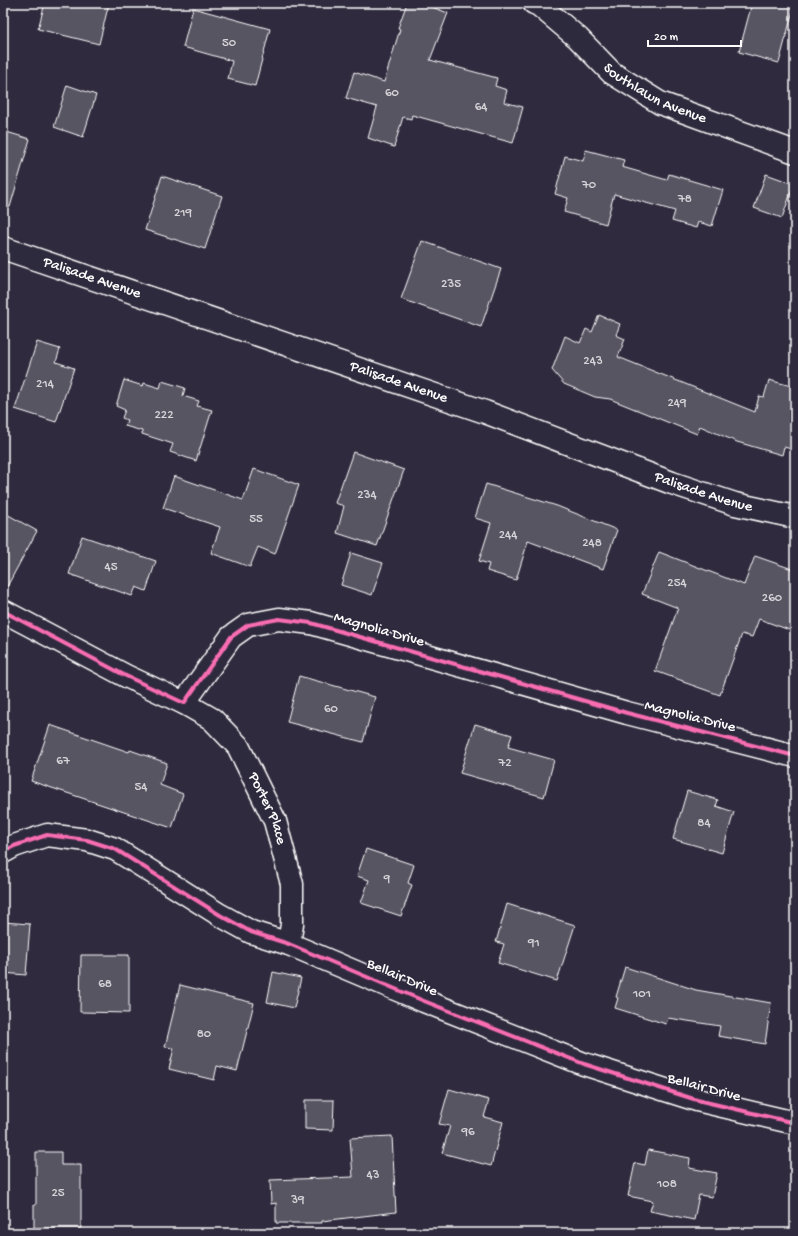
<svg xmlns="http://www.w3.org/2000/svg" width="798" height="1236" font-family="'Gochi Hand',sans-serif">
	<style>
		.building { fill: #595564; stroke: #fff }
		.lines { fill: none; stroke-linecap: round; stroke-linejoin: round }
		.minor-casing { stroke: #fff; stroke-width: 25 }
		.minor { stroke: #2f2a3d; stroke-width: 22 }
		.cycleway-casing { stroke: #2f2a3d; stroke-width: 6 }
		.cycleway { stroke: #f96db3; stroke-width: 4 }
		.labels { text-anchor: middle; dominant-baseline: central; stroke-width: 3; stroke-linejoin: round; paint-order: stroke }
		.number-label { font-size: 13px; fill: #d6d4d8 }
		.street-label { font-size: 15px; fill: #fff; stroke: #2f2a3d }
	</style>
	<rect width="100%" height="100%" fill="#2f2a3d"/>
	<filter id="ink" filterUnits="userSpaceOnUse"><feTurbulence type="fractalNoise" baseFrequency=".025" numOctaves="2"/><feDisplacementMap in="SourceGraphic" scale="8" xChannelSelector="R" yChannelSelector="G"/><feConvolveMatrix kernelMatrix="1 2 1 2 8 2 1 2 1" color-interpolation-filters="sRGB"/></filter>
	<g filter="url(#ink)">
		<path class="building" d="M 45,3 L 109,3 L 99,44 L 38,29 Z
			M 407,3 L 421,3 L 448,13 L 430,60 L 497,78 L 495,86 L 507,90 L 504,102 L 523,107 L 513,143 L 412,115 L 411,119 L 403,117 L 394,147 L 368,138 L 377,107 L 346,98 L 354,72 L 384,82 L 400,29 L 398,28 Z
			M 752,3 L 795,3 L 779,63 L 739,52 Z
			M 193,8 L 270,29 L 255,86 L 228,79 L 232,61 L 183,47 Z
			M 67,85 L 96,95 L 83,137 L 54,127 Z
			M 3,131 L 30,139 L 10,207 L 3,206 Z
			M 586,150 L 624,160 L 622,167 L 667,180 L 669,174 L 723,190 L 712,226 L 698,222 L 696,228 L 672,221 L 675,211 L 614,194 L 606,224 L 564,212 L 568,198 L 555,194 L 565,156 L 583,161 Z
			M 766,174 L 794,184 L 782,218 L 754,208 Z
			M 162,176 L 222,196 L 205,249 L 145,230 Z
			M 422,241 L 501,269 L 481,327 L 401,299 Z
			M 599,315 L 620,324 L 616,335 L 625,339 L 618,357 L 755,412 L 759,396 L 764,397 L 769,380 L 795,387 L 795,450 L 784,447 L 782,455 L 737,442 L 700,426 L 697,434 L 610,399 L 595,397 L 564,384 L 552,370 L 565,336 L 580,343 L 586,329 L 592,332 Z
			M 37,342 L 60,349 L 56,362 L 74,368 L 56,422 L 15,409 Z
			M 124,380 L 143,386 L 144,383 L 160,388 L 162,381 L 185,388 L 183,396 L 199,401 L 197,406 L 212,410 L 196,461 L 170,452 L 173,444 L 142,434 L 142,431 L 125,426 L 127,420 L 122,418 L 125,410 L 116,406 Z
			M 353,452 L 404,470 L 377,546 L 337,533 L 344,506 L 335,503 Z
			M 254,469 L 299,485 L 275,554 L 258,547 L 250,567 L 211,553 L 220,527 L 163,508 L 174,476 L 243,500 Z
			M 486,484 L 557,506 L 617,530 L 603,569 L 528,541 L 516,580 L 487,571 L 489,564 L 479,561 L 491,523 L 475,518 Z
			M 3,512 L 37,531 L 3,594 Z
			M 82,536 L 156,561 L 146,591 L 136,587 L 132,596 L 69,574 Z
			M 659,552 L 744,585 L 755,556 L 795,570 L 795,632 L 759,619 L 752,637 L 742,634 L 720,695 L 683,682 L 683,681 L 655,671 L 678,608 L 642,594 Z
			M 351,553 L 383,563 L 372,595 L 341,585 Z
			M 299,676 L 375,697 L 363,742 L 287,722 Z
			M 475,724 L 512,735 L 508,747 L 554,760 L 544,797 L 460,773 Z
			M 50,725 L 129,752 L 130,750 L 167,763 L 160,785 L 183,794 L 172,828 L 31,781 Z
			M 687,791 L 718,800 L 716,806 L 734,812 L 722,853 L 673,839 Z
			M 366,849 L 414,865 L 408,883 L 412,885 L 401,916 L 361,903 L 369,880 L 357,876 Z
			M 507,904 L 575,925 L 557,981 L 498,963 L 504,944 L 496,942 Z
			M 3,922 L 30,924 L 26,975 L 3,973 Z
			M 81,955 L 129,955 L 129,1013 L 80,1012 Z
			M 625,967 L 696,990 L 771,1003 L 765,1044 L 718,1036 L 720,1026 L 668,1018 L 666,1024 L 615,1008 L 618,998 L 616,997 Z
			M 273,972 L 301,978 L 294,1008 L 267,1002 Z
			M 180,985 L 254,1003 L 237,1071 L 217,1066 L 214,1080 L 169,1069 L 174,1048 L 165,1047 Z
			M 449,1089 L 489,1100 L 484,1117 L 503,1122 L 491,1166 L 442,1153 L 450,1126 L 439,1124 Z
			M 305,1100 L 334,1100 L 333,1130 L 305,1129 Z
			M 392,1136 L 396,1212 L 322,1221 L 322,1223 L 276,1223 L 276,1203 L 271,1204 L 270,1180 L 353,1177 L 350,1138 Z
			M 648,1150 L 690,1158 L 689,1168 L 717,1173 L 712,1197 L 699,1195 L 694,1220 L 650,1211 L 653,1201 L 628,1196 L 635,1163 L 645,1165 Z
			M 36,1152 L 61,1152 L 61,1165 L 81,1165 L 81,1228 L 34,1228 L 34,1205 L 36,1205 Z"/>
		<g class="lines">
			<g class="minor-casing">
				<g id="minor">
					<path id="s1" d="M 534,3 L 539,5 L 578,38 L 612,73 L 660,103 L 795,152"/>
					<path id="s2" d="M 3,248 L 485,412 L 672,483 L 735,504 L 795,517"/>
					<path d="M 3,611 L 126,676 L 184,703 L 231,637 L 248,625 L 279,619 L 311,623 L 627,713 L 795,756"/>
					<path id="s3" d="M 184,703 L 212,719 L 238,746 L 275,821 L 292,884 L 292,924 L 289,944"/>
					<path d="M 3,852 L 14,846 L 47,835 L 87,840 L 115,849 L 220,915 L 251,932 L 289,944 L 424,1001 L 584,1064 L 697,1100 L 795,1123"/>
				</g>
			</g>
			<use href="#minor" class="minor"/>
			<g class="cycleway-casing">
				<path id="cycleway" d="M 3,611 L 126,676 L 184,703 L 231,637 L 248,625 L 279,619 L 311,623 L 627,713 L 795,756
					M 3,852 L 14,846 L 47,835 L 87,840 L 115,849 L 220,915 L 251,932 L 289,944 L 424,1001 L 584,1064 L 697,1100 L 795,1123"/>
			</g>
			<use href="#cycleway" class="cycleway"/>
		</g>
	</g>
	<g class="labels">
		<g class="number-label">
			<text x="229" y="43">50</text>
			<text x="392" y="93">60</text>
			<text x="481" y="107">64</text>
			<text x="589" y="185">70</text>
			<text x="685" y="199">78</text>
			<text x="183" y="213">219</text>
			<text x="451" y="284">235</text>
			<text x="593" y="361">243</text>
			<text x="45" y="384">214</text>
			<text x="677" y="403">249</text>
			<text x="164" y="415">222</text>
			<text x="367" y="495">234</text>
			<text x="256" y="519">55</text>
			<text x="508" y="535">244</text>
			<text x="592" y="543">248</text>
			<text x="111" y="567">45</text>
			<text x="677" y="583">254</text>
			<text x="772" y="598">260</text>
			<text x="331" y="709">60</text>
			<text x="63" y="761">67</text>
			<text x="505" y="763">72</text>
			<text x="141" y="787">54</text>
			<text x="704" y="823">84</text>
			<text x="387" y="879">9</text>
			<text x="534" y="943">91</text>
			<text x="105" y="984">68</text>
			<text x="642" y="994">101</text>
			<text x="204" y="1034">80</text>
			<text x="468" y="1132">96</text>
			<text x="373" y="1175">43</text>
			<text x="667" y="1184">108</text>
			<text x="58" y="1193">25</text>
			<text x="298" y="1200">39</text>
		</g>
		<g class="street-label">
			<text stroke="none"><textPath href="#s1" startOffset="153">Southlawn Avenue</textPath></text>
			<text stroke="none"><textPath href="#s2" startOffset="94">Palisade Avenue</textPath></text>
			<text stroke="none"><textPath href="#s2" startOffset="418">Palisade Avenue</textPath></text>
			<text stroke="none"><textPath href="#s2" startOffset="742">Palisade Avenue</textPath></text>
			<text transform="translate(379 630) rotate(16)">Magnolia Drive</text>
			<text transform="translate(690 717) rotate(14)">Magnolia Drive</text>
			<text stroke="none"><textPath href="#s3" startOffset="139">Porter Place</textPath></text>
			<text transform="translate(402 978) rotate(23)">Bellair Drive</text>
			<text transform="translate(704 1088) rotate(15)">Bellair Drive</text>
		</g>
	</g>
	<rect width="798" height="1236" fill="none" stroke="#2f2a3d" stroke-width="16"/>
	<rect x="8" y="8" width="782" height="1220" fill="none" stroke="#fff" stroke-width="1.5" filter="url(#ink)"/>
	<path d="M648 40v6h93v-6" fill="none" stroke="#ffffff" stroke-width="2"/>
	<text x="654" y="40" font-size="12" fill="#ffffff" stroke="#2f2a3d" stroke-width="3" paint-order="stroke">20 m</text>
</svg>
